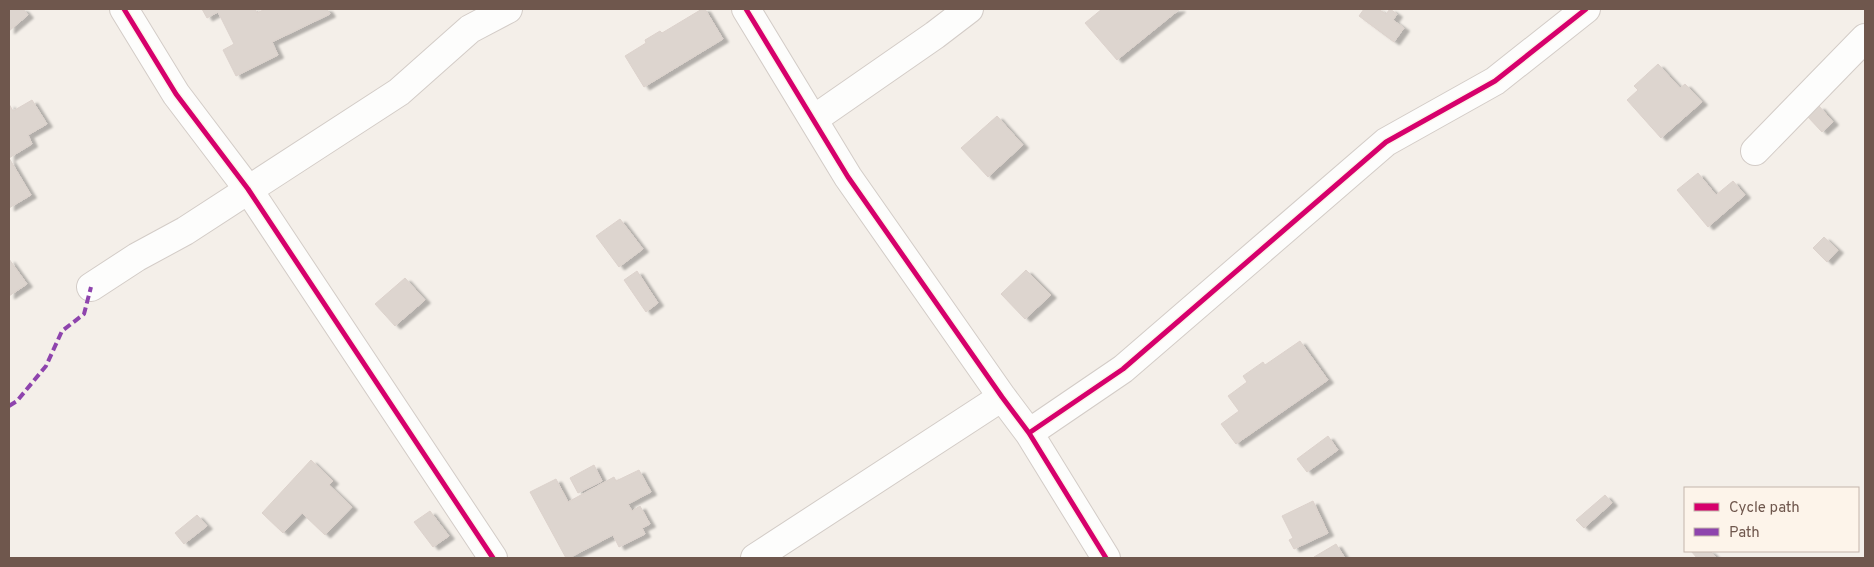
<svg xmlns="http://www.w3.org/2000/svg" width="1874" height="567" font-family="Overpass,sans-serif">
	<style>
		.building { fill: #ddd5cf; stroke: #dcd2cc; filter: url(#shadow) }
		.lines { fill: none; stroke-linecap: round; stroke-linejoin: round }
		.minor-casing { stroke: #d3ccc7; stroke-width: 30 }
		.minor { stroke: #fdfdfc; stroke-width: 28 }
		.quiet { stroke: #8e44ad; stroke-width: 4; stroke-dasharray: 8 4; stroke-linecap: butt }
		.cycleway-casing { stroke: #fdf4ea; stroke-width: 8 }
		.cycleway { stroke: #d6006c; stroke-width: 5 }
	</style>
	<defs>
		<filter id="shadow"><feDropShadow dx="5.5" dy="3" stdDeviation="1" flood-color="#0004"/></filter>
	</defs>
	<rect width="100%" height="100%" fill="#f4efe9"/>
	<path class="building" d="M 9,9 L 23,9 L 28,15 L 9,31 Z
		M 202,9 L 255,9 L 257,13 L 265,9 L 327,9 L 330,14 L 272,42 L 278,55 L 236,76 L 223,50 L 234,44 L 218,12 L 207,18 Z
		M 702,9 L 705,9 L 723,39 L 644,87 L 625,56 L 646,43 L 645,40 L 660,31 L 662,33 Z
		M 1102,9 L 1180,9 L 1117,60 L 1085,23 Z
		M 1364,9 L 1378,9 L 1386,14 L 1390,9 L 1397,14 L 1393,20 L 1404,28 L 1394,42 L 1359,16 Z
		M 1658,64 L 1680,88 L 1685,84 L 1702,102 L 1661,138 L 1627,100 L 1638,90 L 1634,86 Z
		M 32,100 L 47,124 L 28,135 L 32,144 L 9,158 L 9,104 L 13,111 Z
		M 1819,106 L 1833,122 L 1822,132 L 1807,116 Z
		M 997,116 L 1023,145 L 988,177 L 961,148 Z
		M 9,158 L 31,195 L 9,208 Z
		M 1698,173 L 1716,195 L 1733,181 L 1745,195 L 1708,227 L 1677,190 Z
		M 620,219 L 643,249 L 619,267 L 596,236 Z
		M 1824,237 L 1838,250 L 1827,262 L 1813,248 Z
		M 9,259 L 27,284 L 9,296 Z
		M 1026,270 L 1051,295 L 1025,319 L 1001,294 Z
		M 637,271 L 658,303 L 646,312 L 624,280 Z
		M 405,278 L 425,300 L 395,326 L 375,304 Z
		M 1300,341 L 1328,380 L 1236,444 L 1221,424 L 1239,411 L 1228,396 L 1247,382 L 1243,376 L 1263,362 L 1265,365 Z
		M 1328,436 L 1338,450 L 1307,472 L 1297,459 Z
		M 311,460 L 333,481 L 329,485 L 352,507 L 325,535 L 302,513 L 283,533 L 262,513 Z
		M 594,465 L 602,481 L 578,493 L 570,478 Z
		M 639,470 L 651,492 L 628,504 L 632,511 L 640,506 L 650,524 L 642,528 L 645,534 L 619,547 L 613,535 L 569,558 L 566,558 L 530,492 L 556,479 L 568,502 L 614,477 L 616,481 Z
		M 1605,495 L 1612,503 L 1584,528 L 1576,520 Z
		M 1313,501 L 1328,533 L 1294,549 L 1289,540 L 1293,538 L 1282,516 Z
		M 430,511 L 449,536 L 433,547 L 414,522 Z
		M 197,515 L 207,526 L 184,544 L 175,533 Z
		M 1336,544 L 1345,558 L 1315,558 L 1314,557 Z
		M 1691,551 L 1710,551 L 1717,558 L 1697,558 Z"/>
	<g class="lines">
		<g class="minor-casing">
			<path id="minor" d="M 124,9 L 176,94 L 248,189 L 493,558
				M 746,9 L 848,177 L 1002,397 L 1029,433 L 1106,558
				M 814,119 L 935,35 L 969,9
				M 1755,151 L 1865,38
				M 91,287 L 137,257 L 185,231 L 399,92 L 470,29 L 508,9
				M 1029,433 L 1123,369 L 1386,142 L 1495,81 L 1586,9
				M 755,558 L 1002,397"/>
		</g>
		<use href="#minor" class="minor"/>
		<path class="quiet" d="M 9,406 L 17,401 L 46,366 L 62,331 L 84,314 L 91,287"/>
		<g class="cycleway-casing">
			<path id="cycleway" d="M 124,9 L 176,94 L 248,189 L 493,558
				M 746,9 L 848,177 L 1002,397 L 1029,433 L 1106,558
				M 1029,433 L 1123,369 L 1386,142 L 1495,81 L 1586,9"/>
		</g>
		<use href="#cycleway" class="cycleway"/>
	</g>
	<rect width="1874" height="567" fill="none" stroke="#6f574d" stroke-width="20"/>
	<rect x="1684" y="487" width="175" height="65" fill="#fdf4ea" stroke="#c4b5ab"/>
	<rect x="1694" y="503" width="25" height="8" fill="#d6006c" stroke="#c4b5ab"/>
	<text x="1729" y="512" font-size="15" fill="#6f574d">Cycle path</text>
	<rect x="1694" y="528" width="25" height="8" fill="#8e44ad" stroke="#c4b5ab"/>
	<text x="1729" y="537" font-size="15" fill="#6f574d">Path</text>
</svg>
